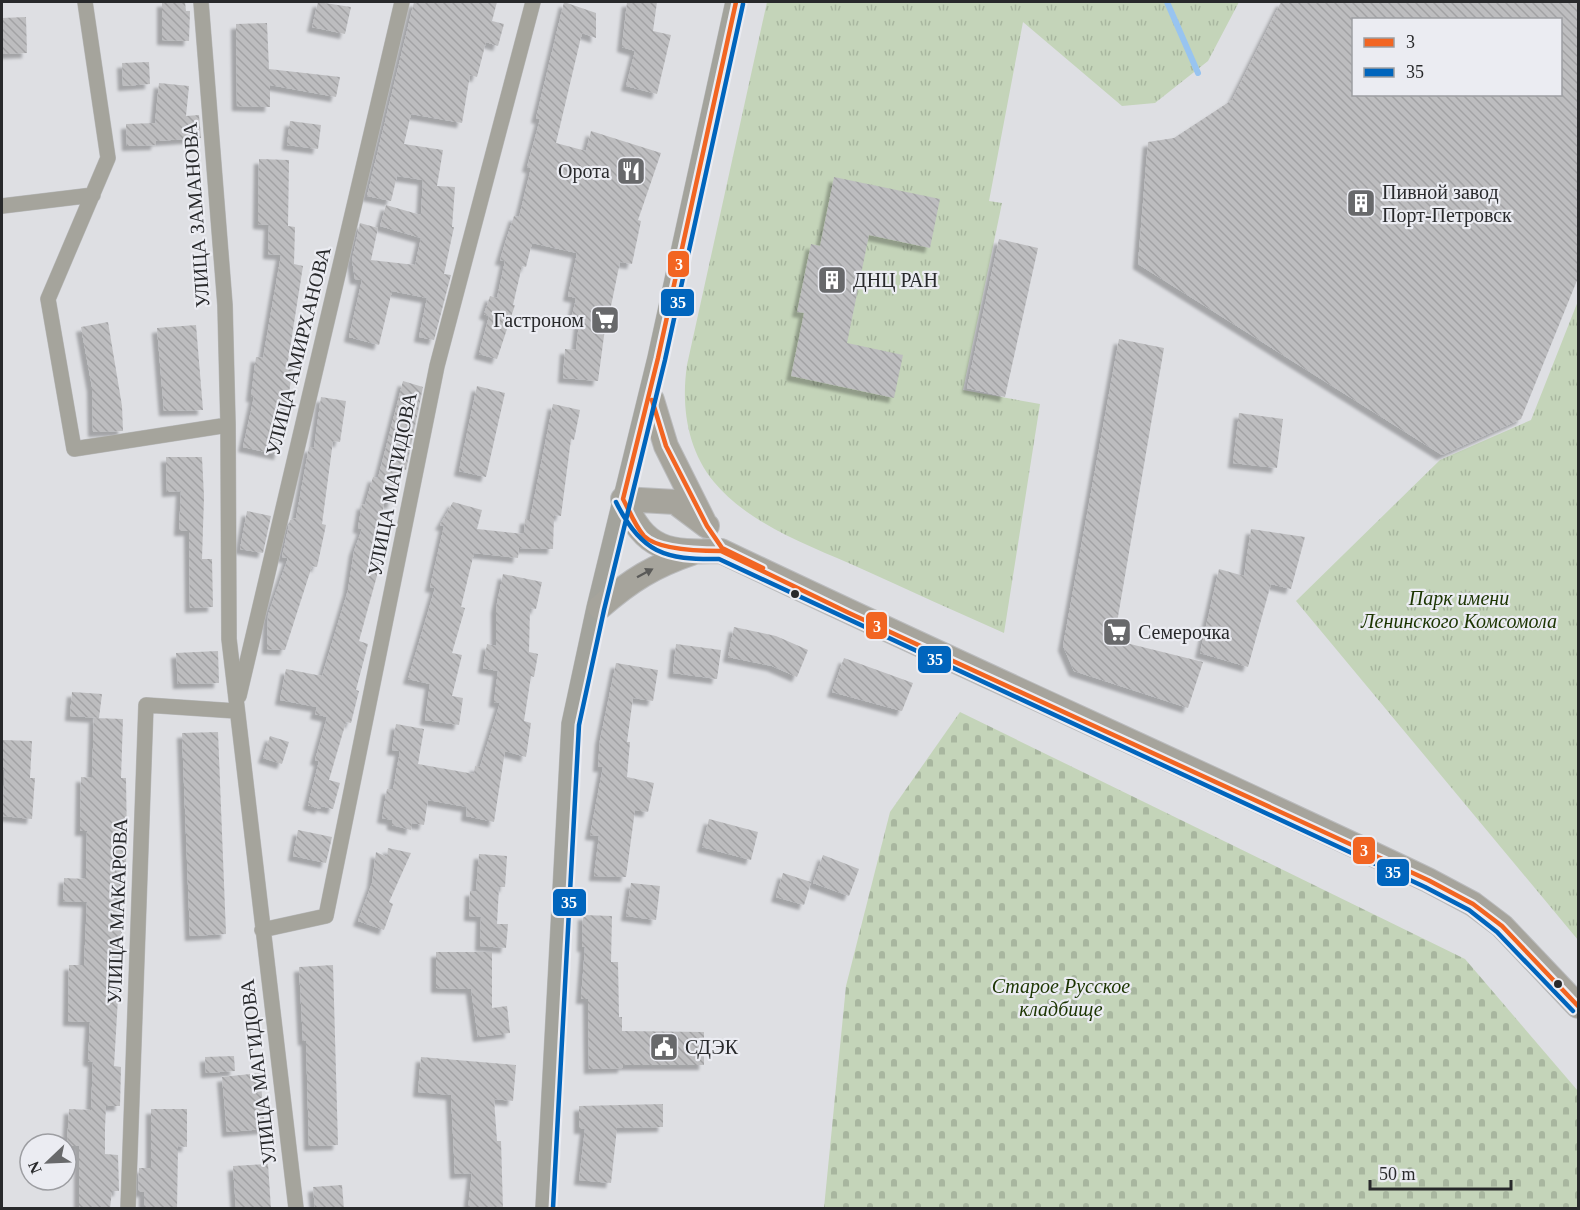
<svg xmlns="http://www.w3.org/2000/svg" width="1580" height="1210" font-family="Georgia,serif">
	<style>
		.cemetery { fill: url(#cemetery-stones) }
		.park { fill: url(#park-tufts) }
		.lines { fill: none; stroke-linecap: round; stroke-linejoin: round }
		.stream { stroke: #98c4f0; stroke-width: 6 }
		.building { fill: url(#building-back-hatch); fill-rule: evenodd; filter: url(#shadow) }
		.street-casing { stroke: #babbbd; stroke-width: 16 }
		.secondary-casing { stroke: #babbbd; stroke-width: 22 }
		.primary-casing { stroke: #babbbd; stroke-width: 26 }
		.street { stroke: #a5a49c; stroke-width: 15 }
		.secondary { stroke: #a3a39c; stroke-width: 21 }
		.primary { stroke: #a6a49c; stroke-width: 24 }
		.bus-1-casing { stroke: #ebecf2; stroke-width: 9 }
		.bus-2-casing { stroke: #ebecf2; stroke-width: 9 }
		.bus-1 { stroke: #f26522; stroke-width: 4.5 }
		.bus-2 { stroke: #0065bd; stroke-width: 4.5 }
		.oneway { fill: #5a5a58 }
		.bus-dot { fill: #28292b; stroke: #ebecf2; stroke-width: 2 }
		.labels { text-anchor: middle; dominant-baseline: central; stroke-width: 4.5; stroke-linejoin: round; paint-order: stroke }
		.poi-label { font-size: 20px; fill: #28292b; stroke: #ebecf2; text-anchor: start }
		.street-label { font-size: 20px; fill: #28292b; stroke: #ebecf2 }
		.park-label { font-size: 20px; font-style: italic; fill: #1b3400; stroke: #ebecf2 }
		.line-badge { stroke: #ebecf2; stroke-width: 2 }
		.badge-label { font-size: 16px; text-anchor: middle; font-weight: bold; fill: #fff }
	</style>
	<defs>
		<pattern id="cemetery-stones" width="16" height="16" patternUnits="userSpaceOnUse" patternTransform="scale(1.5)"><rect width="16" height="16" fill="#c4d4b9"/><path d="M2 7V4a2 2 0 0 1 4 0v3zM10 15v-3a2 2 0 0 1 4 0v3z" fill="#a8b69f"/></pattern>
		<pattern id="park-tufts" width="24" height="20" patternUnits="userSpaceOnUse" patternTransform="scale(1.5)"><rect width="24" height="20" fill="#c4d4b9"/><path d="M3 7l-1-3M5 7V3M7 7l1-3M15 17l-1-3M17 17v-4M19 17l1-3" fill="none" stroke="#a8b69f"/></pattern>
		<pattern id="building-back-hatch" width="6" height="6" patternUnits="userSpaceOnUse" patternTransform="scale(1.5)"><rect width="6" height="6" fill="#bdbdbf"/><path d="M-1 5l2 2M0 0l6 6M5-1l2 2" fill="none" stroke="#a2a2a4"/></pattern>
		<filter id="shadow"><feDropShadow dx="-5" dy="5" stdDeviation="1.5" flood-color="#0004"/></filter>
	</defs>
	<rect width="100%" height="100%" fill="#dedfe3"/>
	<path class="cemetery" d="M 960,712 L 1465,959 L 1578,1091 L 1578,1208 L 824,1208 L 846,986 L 890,812 Z"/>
	<path class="park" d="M 767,2 L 1239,2 L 1208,61 L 1155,103 L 1122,106 L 1023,22 L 989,201 L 1002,203 L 963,390 L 1040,404 L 1004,633 C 957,612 910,591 862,569 C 811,546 751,526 714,482 C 687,449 681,406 687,365 Z
		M 1578,301 L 1578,940 L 1296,601 L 1440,460 L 1531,420 Z"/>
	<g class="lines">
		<path class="stream" d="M 1167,2 L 1198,73"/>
	</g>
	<path class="building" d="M 162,2 L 185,2 L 186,11 L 190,11 L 189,41 L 162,40 Z
		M 318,2 L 351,7 L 345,34 L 312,27 Z
		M 414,2 L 497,2 L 492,21 L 504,24 L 498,46 L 486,42 L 477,77 L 470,75 L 462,123 L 411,114 L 404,144 L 443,150 L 437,186 L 455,187 L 452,227 L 454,227 L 444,274 L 451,275 L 434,340 L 419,337 L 427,298 L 392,291 L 379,345 L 349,337 L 362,280 L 355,279 L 352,260 L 360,223 L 378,228 L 371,260 L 415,265 L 421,238 L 380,226 L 386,205 L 421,215 L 423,180 L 397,176 L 391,201 L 367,196 Z
		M 564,2 L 596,13 L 596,38 L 582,33 L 556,143 L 586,151 L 591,131 L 661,153 L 638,220 L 641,221 L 632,264 L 620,262 L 611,306 L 608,306 L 598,381 L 563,378 L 565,349 L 576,350 L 579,323 L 571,321 L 576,298 L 568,296 L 577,253 L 532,243 L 526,267 L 522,266 L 513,305 L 515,305 L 497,359 L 479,354 L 489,316 L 484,314 L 490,296 L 497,298 L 505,261 L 500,260 L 506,240 L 514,216 L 519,217 L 531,168 L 527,167 L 540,119 L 536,118 Z
		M 627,2 L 657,2 L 653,31 L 671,35 L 657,94 L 626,86 L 635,51 L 622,47 Z
		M 1281,2 L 1578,2 L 1578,278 L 1521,419 L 1442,455 L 1138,264 L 1148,142 L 1174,138 L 1232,100 ZM 1353,20 L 1560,20 L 1560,94 L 1353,94 Z
		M 26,17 L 27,53 L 2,54 L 2,18 Z
		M 267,23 L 269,69 L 340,77 L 336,97 L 270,85 L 270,107 L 237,106 L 236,24 Z
		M 149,62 L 150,84 L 123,86 L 122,63 Z
		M 159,83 L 189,86 L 186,116 L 199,115 L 201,138 L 156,141 L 156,145 L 127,146 L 126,124 L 155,123 Z
		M 290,121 L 321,125 L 318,149 L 287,145 Z
		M 259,159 L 289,160 L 288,226 L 295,227 L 294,264 L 303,266 L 288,361 L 294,362 L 279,455 L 243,447 L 254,397 L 251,397 L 256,357 L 263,358 L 281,255 L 268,254 L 269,225 L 258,224 Z
		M 834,177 L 940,199 L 930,248 L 869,235 L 847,343 L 903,355 L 894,398 L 791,376 L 804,313 L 797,312 L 811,244 L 820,246 Z
		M 999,239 L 1038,248 L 1005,397 L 967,388 Z
		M 108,322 L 122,406 L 123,431 L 93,432 L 92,387 L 81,327 Z
		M 196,325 L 203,410 L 164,411 L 157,328 Z
		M 1119,339 L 1164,348 L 1114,640 L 1203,662 L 1188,708 L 1074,671 L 1063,646 Z
		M 403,381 L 423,387 L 406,470 L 402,469 L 392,504 L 384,502 L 378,540 L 386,543 L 359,641 L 368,644 L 356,690 L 359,691 L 351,723 L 346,722 L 329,780 L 340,783 L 333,809 L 321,806 L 320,809 L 308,805 L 319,761 L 315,760 L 327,717 L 315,714 L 317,707 L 280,700 L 286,669 L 322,676 L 348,590 L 354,551 L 362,529 L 358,528 L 362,504 L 365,505 L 373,477 L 378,478 Z
		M 477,386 L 505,393 L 486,477 L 459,471 Z
		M 321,397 L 346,401 L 340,442 L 333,441 L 322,524 L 326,525 L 317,567 L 312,566 L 285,650 L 267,649 L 268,615 L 288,558 L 282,557 L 290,520 L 296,518 L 309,447 L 314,448 Z
		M 553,404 L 580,410 L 574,440 L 571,439 L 561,516 L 554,515 L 553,549 L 519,548 L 518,558 L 474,553 L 461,607 L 465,608 L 452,653 L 462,655 L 452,696 L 463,698 L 459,725 L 425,720 L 430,684 L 408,679 L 435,588 L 430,587 L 444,526 L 440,525 L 453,502 L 482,510 L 477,529 L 524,534 L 525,519 L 530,519 Z
		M 1239,413 L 1283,419 L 1277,468 L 1233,463 Z
		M 166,457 L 202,457 L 204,497 L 202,559 L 212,559 L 213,607 L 190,608 L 189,531 L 179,531 L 181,491 L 167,492 Z
		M 247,511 L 271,516 L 263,553 L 240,549 Z
		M 1251,529 L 1305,537 L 1291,589 L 1271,584 L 1248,667 L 1200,653 L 1219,569 L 1244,576 Z
		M 503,574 L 542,582 L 536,609 L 530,608 L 529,652 L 538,654 L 534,677 L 531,676 L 524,721 L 531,723 L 526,757 L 505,751 L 494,822 L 466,816 L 467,807 L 428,800 L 424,825 L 412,823 L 411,830 L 392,825 L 392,820 L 382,818 L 387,789 L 393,790 L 400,751 L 392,750 L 396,724 L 424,729 L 418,764 L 474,774 L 475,766 L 480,767 L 500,703 L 494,702 L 498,671 L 483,668 L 487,644 L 496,646 L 496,608 Z
		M 734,627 L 776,636 L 808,650 L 797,677 L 772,666 L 728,657 Z
		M 676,644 L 721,650 L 717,679 L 673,673 Z
		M 218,651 L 219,683 L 178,684 L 176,653 Z
		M 844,658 L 913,683 L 902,711 L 832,692 Z
		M 616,663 L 658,670 L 653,701 L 633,698 L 627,742 L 630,742 L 627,777 L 654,783 L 648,812 L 635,810 L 626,877 L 594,876 L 599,836 L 590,835 L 603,767 L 598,767 L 600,740 Z
		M 72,692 L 102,694 L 99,718 L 70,716 Z
		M 94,718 L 123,719 L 121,778 L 126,778 L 127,845 L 114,1066 L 121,1067 L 120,1106 L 106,1106 L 105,1128 L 105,1154 L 118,1155 L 119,1191 L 112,1191 L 110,1209 L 79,1209 L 79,1146 L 67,1146 L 69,1109 L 91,1110 L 93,1062 L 88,1061 L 90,1022 L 68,1021 L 69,965 L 84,965 L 87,902 L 63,901 L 64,878 L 86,879 L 87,831 L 80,831 L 81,777 L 92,778 Z
		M 218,732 L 226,934 L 190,936 L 182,733 Z
		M 270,736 L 289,742 L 282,764 L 263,758 Z
		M 2,740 L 32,741 L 30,778 L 35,778 L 32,819 L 2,816 L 5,770 L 2,770 Z
		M 709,819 L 758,832 L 751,860 L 702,847 Z
		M 298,830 L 332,837 L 326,863 L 293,856 Z
		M 388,848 L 411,853 L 389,902 L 393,904 L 384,930 L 358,921 L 372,883 L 376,852 L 387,857 Z
		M 479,854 L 507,856 L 505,887 L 499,887 L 497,924 L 508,924 L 506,948 L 480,946 L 481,917 L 469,916 L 470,891 L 476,891 Z
		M 823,855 L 859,869 L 849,896 L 813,883 Z
		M 783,873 L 811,882 L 804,905 L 776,897 Z
		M 631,883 L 660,886 L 656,920 L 626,916 Z
		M 583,915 L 612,916 L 611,962 L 618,962 L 619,1017 L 622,1017 L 622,1031 L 704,1032 L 704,1065 L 623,1065 L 623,1068 L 589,1069 L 588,999 L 581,999 L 585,947 L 582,947 Z
		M 436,952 L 492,952 L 492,1008 L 507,1006 L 510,1033 L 478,1037 L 471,989 L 436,988 Z
		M 333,965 L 338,1145 L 309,1146 L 306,1040 L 303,1041 L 299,967 Z
		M 234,1056 L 235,1071 L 206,1073 L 205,1057 Z
		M 421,1057 L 516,1065 L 513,1101 L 494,1099 L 497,1141 L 501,1141 L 503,1209 L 468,1209 L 472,1173 L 455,1174 L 451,1095 L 418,1092 Z
		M 260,1073 L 265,1129 L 227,1132 L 222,1077 Z
		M 663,1104 L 663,1127 L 617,1128 L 611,1183 L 579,1180 L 585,1129 L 579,1129 L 579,1106 Z
		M 151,1109 L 187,1109 L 187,1147 L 178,1146 L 177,1209 L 144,1209 L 144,1192 L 138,1192 L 139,1168 L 151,1168 Z
		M 268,1164 L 271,1209 L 236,1209 L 233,1166 Z
		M 342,1185 L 344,1209 L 315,1209 L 313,1187 Z"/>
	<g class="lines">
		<g class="street-casing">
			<path id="street" d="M 85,2 L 108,158 L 48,299 L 74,449 L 228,425 L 229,639 L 296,1208
				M 201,2 L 225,305 L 228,425
				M 2,206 L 93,195
				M 239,696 L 402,2
				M 262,930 L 326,916 L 437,366 L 533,2
				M 128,1208 L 146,705 L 236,711"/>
		</g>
		<g class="secondary-casing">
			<path id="secondary" d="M 546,1208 L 572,724 L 597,608 L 658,358 L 736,2"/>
		</g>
		<g class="primary-casing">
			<path id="primary" d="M 652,400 L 666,446 L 704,522
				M 707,526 L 675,502 L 623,499 C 645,551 668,553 721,551 C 955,663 1193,768 1428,880 L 1473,904 L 1502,926 L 1578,1006
				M 600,607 C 631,580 654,566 692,553"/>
		</g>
		<use href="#street" class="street"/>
		<use href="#secondary" class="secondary"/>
		<use href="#primary" class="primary"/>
		<g class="bus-1-casing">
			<path id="bus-1" d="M 736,2 L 658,358 L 623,499 C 629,510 635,526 644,536 C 658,550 701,551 721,551 L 849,613 L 1428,880 L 1473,904 L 1502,926 L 1578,1006
				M 652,400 L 666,446 L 707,526 L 722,548 L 763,568"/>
		</g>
		<g class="bus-2-casing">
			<path id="bus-2" d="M 616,502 C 641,553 665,560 719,559 L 1425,887 L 1469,910 L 1497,932 L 1573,1011
				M 553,1208 L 579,725 L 604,610 L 665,360 L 743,4"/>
		</g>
		<use href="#bus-1" class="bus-1"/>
		<use href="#bus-2" class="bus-2"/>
	</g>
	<defs><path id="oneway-solid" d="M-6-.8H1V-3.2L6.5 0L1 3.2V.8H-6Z" transform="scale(1.5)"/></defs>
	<use class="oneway" href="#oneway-solid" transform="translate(645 573) rotate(-28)"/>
	<defs>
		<g id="restaurant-square" transform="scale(1.5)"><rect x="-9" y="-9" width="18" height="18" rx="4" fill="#68696b" stroke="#ebecf2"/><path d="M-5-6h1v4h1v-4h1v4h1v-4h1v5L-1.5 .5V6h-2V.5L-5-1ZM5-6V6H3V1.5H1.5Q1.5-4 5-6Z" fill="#fff"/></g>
		<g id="building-square" transform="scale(1.5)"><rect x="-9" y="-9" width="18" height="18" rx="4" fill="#68696b" stroke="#ebecf2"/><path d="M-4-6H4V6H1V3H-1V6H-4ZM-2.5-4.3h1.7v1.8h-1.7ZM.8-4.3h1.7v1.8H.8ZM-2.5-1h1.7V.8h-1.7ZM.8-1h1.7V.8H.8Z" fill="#fff"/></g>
		<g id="supermarket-square" transform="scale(1.5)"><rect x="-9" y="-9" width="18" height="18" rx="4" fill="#68696b" stroke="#ebecf2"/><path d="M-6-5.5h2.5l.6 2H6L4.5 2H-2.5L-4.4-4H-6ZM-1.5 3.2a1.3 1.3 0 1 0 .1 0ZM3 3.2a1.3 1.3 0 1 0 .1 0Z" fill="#fff"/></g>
		<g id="civic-square" transform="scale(1.5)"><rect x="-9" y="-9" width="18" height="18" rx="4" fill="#68696b" stroke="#ebecf2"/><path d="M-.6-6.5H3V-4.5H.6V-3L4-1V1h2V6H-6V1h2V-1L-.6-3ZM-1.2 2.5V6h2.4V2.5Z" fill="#fff"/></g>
	</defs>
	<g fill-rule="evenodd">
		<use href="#restaurant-square" x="631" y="171"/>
		<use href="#building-square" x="1361" y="203"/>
		<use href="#building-square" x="832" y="280"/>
		<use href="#supermarket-square" x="605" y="320"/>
		<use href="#supermarket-square" x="1117" y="632"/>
		<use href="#civic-square" x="664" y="1047"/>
	</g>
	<g class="bus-dot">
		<circle cx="795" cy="594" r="5"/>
		<circle cx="1558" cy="984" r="5"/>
	</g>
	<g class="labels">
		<g class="poi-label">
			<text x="610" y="171" text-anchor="end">Орота</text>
			<text x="1382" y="192">Пивной завод<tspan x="1382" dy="23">Порт-Петровск</tspan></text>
			<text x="853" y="280">ДНЦ РАН</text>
			<text x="584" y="320" text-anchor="end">Гастроном</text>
			<text x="1138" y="632">Семерочка</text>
			<text x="685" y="1047">СДЭК</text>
		</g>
		<g class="street-label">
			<text transform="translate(196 215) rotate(-94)">УЛИЦА ЗАМАНОВА</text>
			<text transform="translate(298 351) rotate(-76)">УЛИЦА АМИРХАНОВА</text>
			<text transform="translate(392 484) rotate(-79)">УЛИЦА МАГИДОВА</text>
			<text transform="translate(117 911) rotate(-88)">УЛИЦА МАКАРОВА</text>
			<text transform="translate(258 1072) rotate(-97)">УЛИЦА МАГИДОВА</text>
		</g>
		<g class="park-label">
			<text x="1459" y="598">Парк имени<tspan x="1459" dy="23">Ленинского Комсомола</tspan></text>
			<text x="1061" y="986">Старое Русское<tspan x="1061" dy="23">кладбище</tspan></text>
		</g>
	</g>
	<g class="line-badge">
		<rect x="667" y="250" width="23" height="28" rx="6" fill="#f26522"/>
		<rect x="660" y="288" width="35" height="29" rx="6" fill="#0065bd"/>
		<rect x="865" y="611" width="23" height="29" rx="6" fill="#f26522"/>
		<rect x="917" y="645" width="35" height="29" rx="6" fill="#0065bd"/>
		<rect x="1352" y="836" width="24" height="29" rx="6" fill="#f26522"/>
		<rect x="1376" y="858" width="34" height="29" rx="6" fill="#0065bd"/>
		<rect x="552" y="888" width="35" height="29" rx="6" fill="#0065bd"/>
	</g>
	<g class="badge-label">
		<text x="679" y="270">3</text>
		<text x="678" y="308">35</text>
		<text x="877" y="632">3</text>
		<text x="935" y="665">35</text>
		<text x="1364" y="856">3</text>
		<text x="1393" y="878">35</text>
		<text x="569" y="908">35</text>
	</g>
	<rect width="1580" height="1210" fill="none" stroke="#28292b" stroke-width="6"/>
	<rect x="1352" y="18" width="210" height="78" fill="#ebecf2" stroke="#9d9ea2" stroke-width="1.5"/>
	<rect x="1364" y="38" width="30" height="9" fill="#f26522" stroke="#9d9ea2" stroke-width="1.5"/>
	<text x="1406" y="48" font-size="18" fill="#28292b">3</text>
	<rect x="1364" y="68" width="30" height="9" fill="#0065bd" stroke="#9d9ea2" stroke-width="1.5"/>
	<text x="1406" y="78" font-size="18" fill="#28292b">35</text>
	<g transform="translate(48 1162) rotate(247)"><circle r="28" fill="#ebecf2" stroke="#9d9ea2" stroke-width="1.5"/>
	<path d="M0-4.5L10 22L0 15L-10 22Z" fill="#68696b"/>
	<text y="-9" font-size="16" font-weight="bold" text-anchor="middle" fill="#28292b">N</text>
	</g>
	<path d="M1370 1180v9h141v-9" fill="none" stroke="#28292b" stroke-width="3"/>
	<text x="1379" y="1180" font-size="18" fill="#28292b" stroke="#ebecf2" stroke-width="4.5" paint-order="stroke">50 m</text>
</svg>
